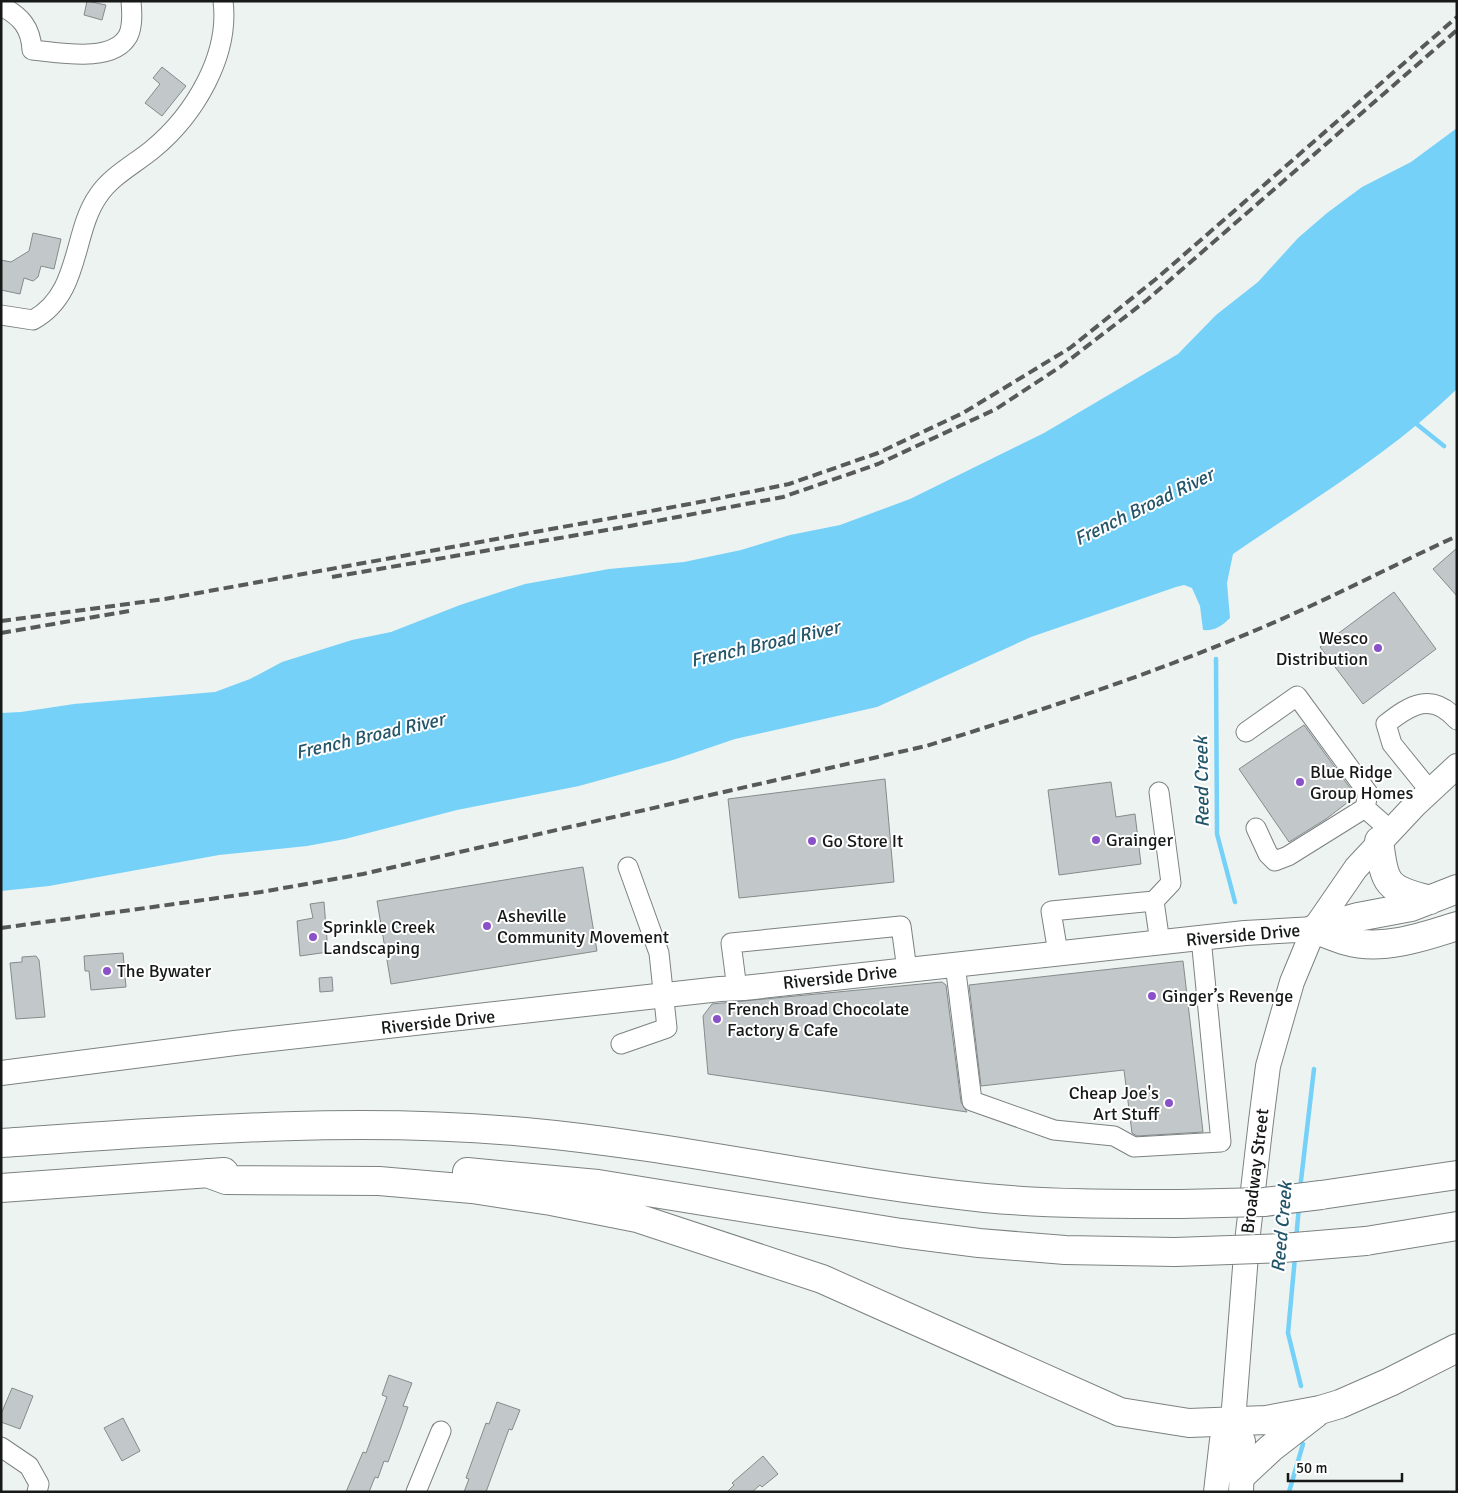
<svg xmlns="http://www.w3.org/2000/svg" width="1458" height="1493" font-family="Signika,sans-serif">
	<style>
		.water { fill: #76d1f9 }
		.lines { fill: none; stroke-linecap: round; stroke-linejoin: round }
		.stream { stroke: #76d1f9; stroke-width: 4.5 }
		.building { fill: #c2c8c9; stroke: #858b8b }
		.minor-casing { stroke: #7c8281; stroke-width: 21 }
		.major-casing { stroke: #7c8281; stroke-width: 26 }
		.highway-casing { stroke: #7c8281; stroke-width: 30 }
		.minor { stroke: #fff; stroke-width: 19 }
		.major { stroke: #fff; stroke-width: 24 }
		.highway { stroke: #fff; stroke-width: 28 }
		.rail { stroke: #575a59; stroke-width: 4; stroke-dasharray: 10 5; stroke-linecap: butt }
		.highway-bridge-casing { stroke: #7c8281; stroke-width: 30; stroke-linecap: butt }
		.highway-bridge { stroke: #fff; stroke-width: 28 }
		.poi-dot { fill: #8b51c8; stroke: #fff; stroke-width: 2 }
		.labels { text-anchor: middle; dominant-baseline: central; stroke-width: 4; stroke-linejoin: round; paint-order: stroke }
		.poi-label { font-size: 18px; fill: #171918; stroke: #fff; text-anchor: start }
		.street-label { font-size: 18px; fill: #171918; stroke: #fff }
		.water-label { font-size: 19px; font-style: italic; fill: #24566b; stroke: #fff }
	</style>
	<rect width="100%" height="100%" fill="#edf3f1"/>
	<path class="water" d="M 1457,128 L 1457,389 C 1391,453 1309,502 1233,554 L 1227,583 L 1230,618 C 1222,626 1215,631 1203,630 L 1200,606 L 1192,588 L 1184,585 L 1176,587 L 1031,637 L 877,707 L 735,739 L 673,760 L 579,786 L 457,810 L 345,839 L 307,846 L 219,855 L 49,886 L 1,891 L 1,713 L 21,712 L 74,704 L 215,692 L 250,679 L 282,662 L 352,640 L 391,632 L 460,605 L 525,584 L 609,569 L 684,562 L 741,550 L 790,535 L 840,525 L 910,499 L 1044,433 L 1178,354 L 1216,315 L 1258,282 L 1298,238 L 1327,213 L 1362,187 L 1411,162 Z"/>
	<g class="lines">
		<path class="stream" d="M 1414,422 L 1444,446
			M 1216,659 L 1217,834 L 1235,902
			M 1300,1189 L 1314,1069
			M 1296,1239 L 1299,1207
			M 1295,1257 L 1288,1333 L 1301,1386
			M 1289,1492 L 1303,1444"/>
	</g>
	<path class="building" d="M 87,1 L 106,5 L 102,20 L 84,15 Z
		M 162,67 L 186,86 L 162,116 L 145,103 L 160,84 L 153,78 Z
		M 33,233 L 61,239 L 54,269 L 41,266 L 38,277 L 33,281 L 24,278 L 20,294 L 1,290 L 1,260 L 11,262 L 29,251 Z
		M 1457,548 L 1457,596 L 1433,569 Z
		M 1394,592 L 1436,649 L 1363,704 L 1320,647 Z
		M 1304,725 L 1356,796 L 1326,819 L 1289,842 L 1239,769 Z
		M 885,779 L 894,882 L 739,898 L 728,799 Z
		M 1111,782 L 1116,817 L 1135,814 L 1141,864 L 1059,875 L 1048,790 Z
		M 583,867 L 597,951 L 391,984 L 377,901 Z
		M 324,902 L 328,952 L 300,956 L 297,921 L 313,918 L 310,904 Z
		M 123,953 L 126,987 L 91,990 L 89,971 L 85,971 L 84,956 Z
		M 36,956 L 39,960 L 45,1017 L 16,1019 L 10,963 L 22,962 L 22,957 Z
		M 1183,961 L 1203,1132 L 1137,1136 L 1132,1133 L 1124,1070 L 981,1086 L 969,985 Z
		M 332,977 L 333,991 L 320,992 L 319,978 Z
		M 942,982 L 946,985 L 961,1102 L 967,1112 L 708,1074 L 703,1016 L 712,1004 Z
		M 389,1375 L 412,1383 L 403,1406 L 408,1407 L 401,1427 L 388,1462 L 384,1461 L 378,1478 L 375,1477 L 369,1492 L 346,1492 L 363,1452 L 366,1453 L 387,1397 L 382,1395 Z
		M 12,1388 L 33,1396 L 20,1429 L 1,1422 L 1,1414 Z
		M 497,1402 L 520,1410 L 512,1430 L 509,1429 L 486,1492 L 464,1492 L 469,1479 L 466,1478 L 486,1423 L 489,1424 Z
		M 123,1418 L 140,1451 L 122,1461 L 104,1428 Z
		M 763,1456 L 778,1474 L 762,1487 L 760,1485 L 752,1492 L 727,1492 L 734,1485 L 732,1483 Z"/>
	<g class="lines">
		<g class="minor-casing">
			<path id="minor" d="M 1,6 C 21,16 31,28 32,50 C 58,52 112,64 128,36 C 133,26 132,12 131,1
				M 1,315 L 33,320 C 81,294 72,233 98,196 C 111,176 135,164 153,149 C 194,115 230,56 223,1
				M 1246,732 L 1297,696 L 1368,793 L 1365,808
				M 1430,791 L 1392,744 L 1386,724 C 1410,705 1432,691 1457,720
				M 1256,828 L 1268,854 L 1275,861 L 1288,856 L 1365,808 L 1390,830
				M 1154,901 L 1171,883 L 1159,792
				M 1058,953 L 1051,911 L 1154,901 L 1160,943
				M 955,964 L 972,1101 L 1054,1130 L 1114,1136 L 1134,1147 L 1221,1142 L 1201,938
				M 737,989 L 731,943 L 901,926 L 907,970
				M 621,1044 L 667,1028 L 659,953 L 628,867
				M 1,1447 L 29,1466 L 39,1484 L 37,1492
				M 416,1492 L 441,1431"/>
		</g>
		<g class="major-casing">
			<path id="major" d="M 1,1073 L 235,1043 L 720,989 L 744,988 L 1245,933 L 1314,929
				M 1233,1421 L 1243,1441 L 1241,1492
				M 1216,1492 L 1222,1440 L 1233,1421 L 1247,1242 L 1261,1121 L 1268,1066 L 1292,982 L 1314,929 L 1356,868 L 1414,806 L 1457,766"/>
		</g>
		<g class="highway-casing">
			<path id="highway" d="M 1379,841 C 1385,886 1386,888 1430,900
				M 1314,929 L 1358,917 L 1411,907 L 1457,889
				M 1314,929 C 1325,933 1336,938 1347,941 C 1382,951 1423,937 1457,926
				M 1,1143 C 176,1131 350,1116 525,1132 C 679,1146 831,1182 985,1198 C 1050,1204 1115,1204 1181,1204
				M 467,1172 L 598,1184 L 901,1233 L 979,1243 L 1065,1250 L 1175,1252
				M 207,1173 L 226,1180 L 379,1181 L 472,1189 L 551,1201 L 637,1218 L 822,1279 L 1120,1412 L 1189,1423 L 1266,1420 L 1320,1410 L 1340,1404 L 1390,1382 L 1457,1348
				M 1,1188 L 224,1172
				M 1321,1195 L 1457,1175
				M 1366,1241 L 1457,1226
				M 1242,1475 L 1271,1448 L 1315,1414"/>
		</g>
		<use href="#minor" class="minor"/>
		<use href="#major" class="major"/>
		<use href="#highway" class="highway"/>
		<path class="rail" d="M 332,577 L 630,526 L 783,497 L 878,464 L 996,409 L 1060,367 L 1147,300 L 1457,30
			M 1,621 L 165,599 L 695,503 L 789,484 L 878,453 L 963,413 L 1070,348 L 1156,279 L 1457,17
			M 1,633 L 129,611
			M 1,928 L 261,892 L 363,874 L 926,746 C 1037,712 1155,673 1261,628 C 1327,600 1392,566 1457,536"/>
		<g class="highway-bridge-casing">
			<path id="highway-bridge" d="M 1181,1204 L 1264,1202 L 1321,1195
				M 1175,1252 L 1283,1248 L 1366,1241"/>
		</g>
		<use href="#highway-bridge" class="highway-bridge"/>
	</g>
	<g class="poi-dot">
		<circle cx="1378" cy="648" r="5"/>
		<circle cx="1300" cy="782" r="5"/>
		<circle cx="1096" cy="840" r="5"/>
		<circle cx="812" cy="841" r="5"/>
		<circle cx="487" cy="926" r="5"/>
		<circle cx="313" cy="937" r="5"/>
		<circle cx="107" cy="971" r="5"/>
		<circle cx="1152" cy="996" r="5"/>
		<circle cx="717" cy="1019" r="5"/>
		<circle cx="1169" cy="1103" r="5"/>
	</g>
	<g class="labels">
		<g class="poi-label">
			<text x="1368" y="638" text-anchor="end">Wesco<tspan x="1368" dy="21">Distribution</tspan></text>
			<text x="1310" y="772">Blue Ridge<tspan x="1310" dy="21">Group Homes</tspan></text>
			<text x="1106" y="840">Grainger</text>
			<text x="822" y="841">Go Store It</text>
			<text x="497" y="916">Asheville<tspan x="497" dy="21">Community Movement</tspan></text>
			<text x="323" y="927">Sprinkle Creek<tspan x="323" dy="21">Landscaping</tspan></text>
			<text x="117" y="971">The Bywater</text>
			<text x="1162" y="996">Ginger’s Revenge</text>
			<text x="727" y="1009">French Broad Chocolate<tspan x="727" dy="21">Factory &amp; Cafe</tspan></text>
			<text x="1159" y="1093" text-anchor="end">Cheap Joe's<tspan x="1159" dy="21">Art Stuff</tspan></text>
		</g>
		<g class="street-label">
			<text transform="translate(1243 935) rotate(-5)">Riverside Drive</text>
			<text transform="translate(840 977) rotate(-6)">Riverside Drive</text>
			<text transform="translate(438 1022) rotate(-6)">Riverside Drive</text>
			<text transform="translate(1255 1171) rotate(-83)">Broadway Street</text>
		</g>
		<g class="water-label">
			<text transform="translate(1144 507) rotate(-26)">French Broad River</text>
			<text transform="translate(765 644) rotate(-13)">French Broad River</text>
			<text transform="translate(370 736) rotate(-13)">French Broad River</text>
			<text transform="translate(1202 782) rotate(-91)">Reed Creek</text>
			<text transform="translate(1282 1227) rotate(-85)">Reed Creek</text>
		</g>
	</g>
	<rect width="1458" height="1493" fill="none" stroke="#171918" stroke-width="5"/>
	<path d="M1288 1473v8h114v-8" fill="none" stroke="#171918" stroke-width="2.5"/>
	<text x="1296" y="1473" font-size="15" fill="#171918" stroke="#ffffff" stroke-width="4" paint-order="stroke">50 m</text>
</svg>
